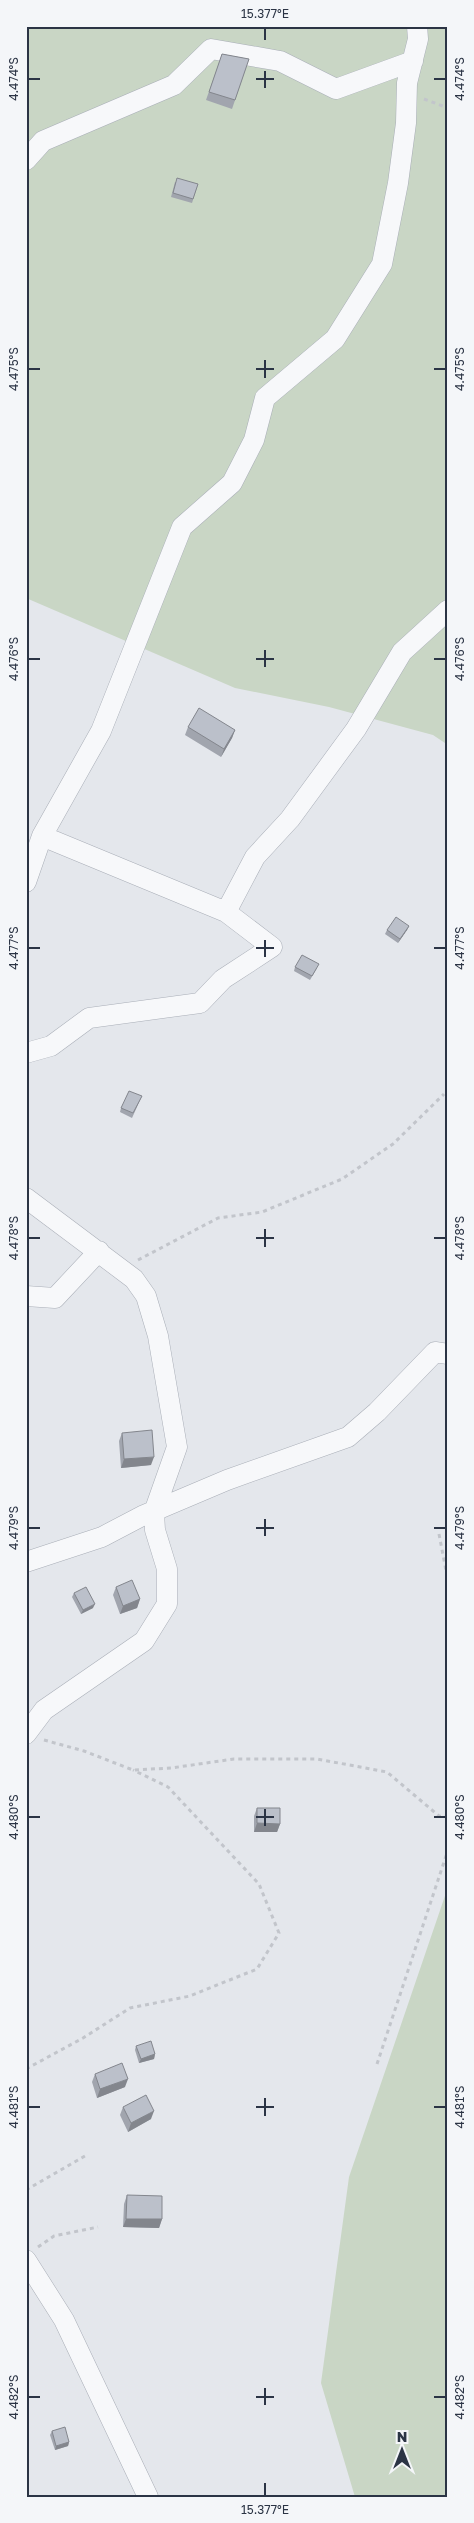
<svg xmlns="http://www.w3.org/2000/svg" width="474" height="2523" font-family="'Golos Text',sans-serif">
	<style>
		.green { fill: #c9d6c5 }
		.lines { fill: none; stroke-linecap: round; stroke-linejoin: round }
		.minor-casing { stroke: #a9aeb7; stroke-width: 21 }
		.path { stroke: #c2c5cb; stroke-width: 3; stroke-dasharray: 4 4; stroke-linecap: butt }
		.minor { stroke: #f7f8fa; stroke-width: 20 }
		.wall { fill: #a1a5ae }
		.shaded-wall { fill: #83868d }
		.building { fill: #bbc0ca; stroke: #83868d }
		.ticks { fill: none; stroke: #2b3445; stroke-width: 2 }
		.neatline { fill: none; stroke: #2b3445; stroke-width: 2 }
		.ticks-label { font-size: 12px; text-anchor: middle; fill: #2b3445 }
	</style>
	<rect width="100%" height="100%" fill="#e4e7ec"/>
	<path class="green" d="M 26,26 L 448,26 L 448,745 L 433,735 L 329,707 L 235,688 L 26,598 Z
		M 448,1887 L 448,2497 L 355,2497 L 321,2383 L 349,2177 Z"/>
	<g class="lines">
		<g class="minor-casing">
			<path id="minor" d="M 26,160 L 43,141 L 174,85 L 211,49 L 280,61 L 336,89 L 413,61
				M 26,882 L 42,836 L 101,731 L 182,527 L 232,483 L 254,440 L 265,398 L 335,339 L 382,264 L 398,183 L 406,123 L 407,83 L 418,39 L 417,26
				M 226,912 L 255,857 L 290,819 L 356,729 L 402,652 L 448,610
				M 26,1053 L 51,1046 L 89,1018 L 200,1003 L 223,979 L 272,947 L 226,912 L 42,836
				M 26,1198 L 134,1279 L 146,1296 L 158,1336 L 177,1447 L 154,1512 L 155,1530 L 167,1569 L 167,1604 L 144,1641 L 44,1710 L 26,1734
				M 26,1296 L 55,1298 L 99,1251
				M 26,1562 L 102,1537 L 142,1516 L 227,1480 L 348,1437 L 377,1412 L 435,1352 L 448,1354
				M 26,2260 L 64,2320 L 148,2497"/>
		</g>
		<path class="path" d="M 424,99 L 448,108
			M 138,1260 L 218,1218 L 262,1212 L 342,1179 L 393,1144 L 444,1094
			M 439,1534 L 448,1581
			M 44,1740 L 84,1751 L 133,1770 L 171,1768 L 234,1759 L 317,1759 L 387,1772 L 439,1816 L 448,1817
			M 446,1816 L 448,1810
			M 377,2064 L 448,1850
			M 26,2069 L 83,2038 L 130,2008 L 190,1996 L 257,1969 L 279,1933 L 259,1884 L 168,1787 L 133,1770
			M 26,2190 L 85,2156
			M 38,2247 L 54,2236 L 98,2227"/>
		<use href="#minor" class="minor"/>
	</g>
	<path class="wall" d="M 222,54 L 249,59 L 232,109 L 206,100 Z
		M 175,182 L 198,184 L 192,203 L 171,197 Z
		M 188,727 L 235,730 L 232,738 L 221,757 L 185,735 Z
		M 409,926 L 407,930 L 398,943 L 385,934 L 387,930 Z
		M 295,967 L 317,968 L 310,980 L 294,971 Z
		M 142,1096 L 132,1118 L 120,1112 L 121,1108 Z
		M 122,1433 L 151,1465 L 121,1468 L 119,1441 Z
		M 116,1587 L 140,1599 L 137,1608 L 120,1614 L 113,1595 Z
		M 74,1593 L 93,1608 L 81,1614 L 72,1597 Z
		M 257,1808 L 280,1824 L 277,1832 L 254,1832 L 254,1816 Z
		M 136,2046 L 155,2054 L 154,2059 L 139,2063 L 135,2050 Z
		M 95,2074 L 125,2087 L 97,2098 L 92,2082 Z
		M 123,2107 L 151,2119 L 128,2132 L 120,2115 Z
		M 127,2195 L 162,2219 L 159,2228 L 123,2227 L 124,2204 Z
		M 52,2431 L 69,2442 L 68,2446 L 55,2450 L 50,2435 Z"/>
	<path class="shaded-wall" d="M 235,730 L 232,738 L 221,757 L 224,749 Z
		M 409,926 L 407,930 L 398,943 L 400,939 Z
		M 154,1457 L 151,1465 L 121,1468 L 124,1459 Z
		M 140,1599 L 137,1608 L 120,1614 L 123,1606 Z
		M 95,1604 L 93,1608 L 81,1614 L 83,1610 Z
		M 257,1823 L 280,1824 L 277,1832 L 254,1832 Z
		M 155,2054 L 154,2059 L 139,2063 L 141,2059 Z
		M 128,2079 L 125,2087 L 97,2098 L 100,2089 Z
		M 154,2111 L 151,2119 L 128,2132 L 131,2123 Z
		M 126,2219 L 162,2219 L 159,2228 L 123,2227 Z
		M 69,2442 L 68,2446 L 55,2450 L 56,2446 Z"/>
	<path class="building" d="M 222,54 L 249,59 L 235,100 L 209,92 Z
		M 177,178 L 198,184 L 193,199 L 173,193 Z
		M 199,708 L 235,730 L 224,749 L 188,727 Z
		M 396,917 L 409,926 L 400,939 L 387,930 Z
		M 302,955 L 319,964 L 312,976 L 295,967 Z
		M 129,1091 L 142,1096 L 133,1113 L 121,1108 Z
		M 152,1430 L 154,1457 L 124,1459 L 122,1433 Z
		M 132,1580 L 140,1599 L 123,1606 L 116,1587 Z
		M 86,1587 L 95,1604 L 83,1610 L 74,1593 Z
		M 257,1808 L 280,1808 L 280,1824 L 257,1823 Z
		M 151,2041 L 155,2054 L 141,2059 L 136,2046 Z
		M 122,2063 L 128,2079 L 100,2089 L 95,2074 Z
		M 146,2095 L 154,2111 L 131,2123 L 123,2107 Z
		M 127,2195 L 162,2196 L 162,2219 L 126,2219 Z
		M 65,2427 L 69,2442 L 56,2446 L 52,2431 Z"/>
	<path class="ticks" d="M 265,28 L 265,40M 265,71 L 265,88M 28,79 L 40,79M 256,79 L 274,79M 434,79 L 446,79M 265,360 L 265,378M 28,369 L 40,369M 256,369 L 274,369M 434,369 L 446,369M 265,650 L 265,667M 28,659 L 40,659M 256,659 L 274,659M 434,659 L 446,659M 265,940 L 265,957M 28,948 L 40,948M 256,948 L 274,948M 434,948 L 446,948M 265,1229 L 265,1247M 28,1238 L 40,1238M 256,1238 L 274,1238M 434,1238 L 446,1238M 265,1519 L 265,1536M 28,1528 L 40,1528M 256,1528 L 274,1528M 434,1528 L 446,1528M 265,1809 L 265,1826M 28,1817 L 40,1817M 256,1817 L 274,1817M 434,1817 L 446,1817M 265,2098 L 265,2116M 28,2107 L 40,2107M 256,2107 L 274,2107M 434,2107 L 446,2107M 265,2388 L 265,2405M 28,2397 L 40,2397M 256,2397 L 274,2397M 434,2397 L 446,2397M 265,2483 L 265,2496"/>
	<rect width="474" height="2523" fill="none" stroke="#f4f6f9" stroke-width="55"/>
	<g transform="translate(402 2450)" stroke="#f4f6f9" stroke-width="4" paint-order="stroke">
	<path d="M0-4L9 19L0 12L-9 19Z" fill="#2b3445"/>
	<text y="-8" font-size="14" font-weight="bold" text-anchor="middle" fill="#2b3445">N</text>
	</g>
	<rect x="28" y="28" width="418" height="2468" class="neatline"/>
	<g class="ticks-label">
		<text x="265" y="18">15.377°E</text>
		<text transform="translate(14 79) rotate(-90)" y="4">4.474°S</text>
		<text transform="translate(460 79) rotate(-90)" y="4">4.474°S</text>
		<text transform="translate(14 369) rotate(-90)" y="4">4.475°S</text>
		<text transform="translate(460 369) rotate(-90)" y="4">4.475°S</text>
		<text transform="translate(14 659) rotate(-90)" y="4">4.476°S</text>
		<text transform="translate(460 659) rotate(-90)" y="4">4.476°S</text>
		<text transform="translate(14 948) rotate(-90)" y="4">4.477°S</text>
		<text transform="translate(460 948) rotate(-90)" y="4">4.477°S</text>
		<text transform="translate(14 1238) rotate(-90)" y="4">4.478°S</text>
		<text transform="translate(460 1238) rotate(-90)" y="4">4.478°S</text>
		<text transform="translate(14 1528) rotate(-90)" y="4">4.479°S</text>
		<text transform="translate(460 1528) rotate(-90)" y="4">4.479°S</text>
		<text transform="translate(14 1817) rotate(-90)" y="4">4.480°S</text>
		<text transform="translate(460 1817) rotate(-90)" y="4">4.480°S</text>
		<text transform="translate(14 2107) rotate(-90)" y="4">4.481°S</text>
		<text transform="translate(460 2107) rotate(-90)" y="4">4.481°S</text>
		<text transform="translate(14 2397) rotate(-90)" y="4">4.482°S</text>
		<text transform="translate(460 2397) rotate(-90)" y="4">4.482°S</text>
		<text x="265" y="2514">15.377°E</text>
	</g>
</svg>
